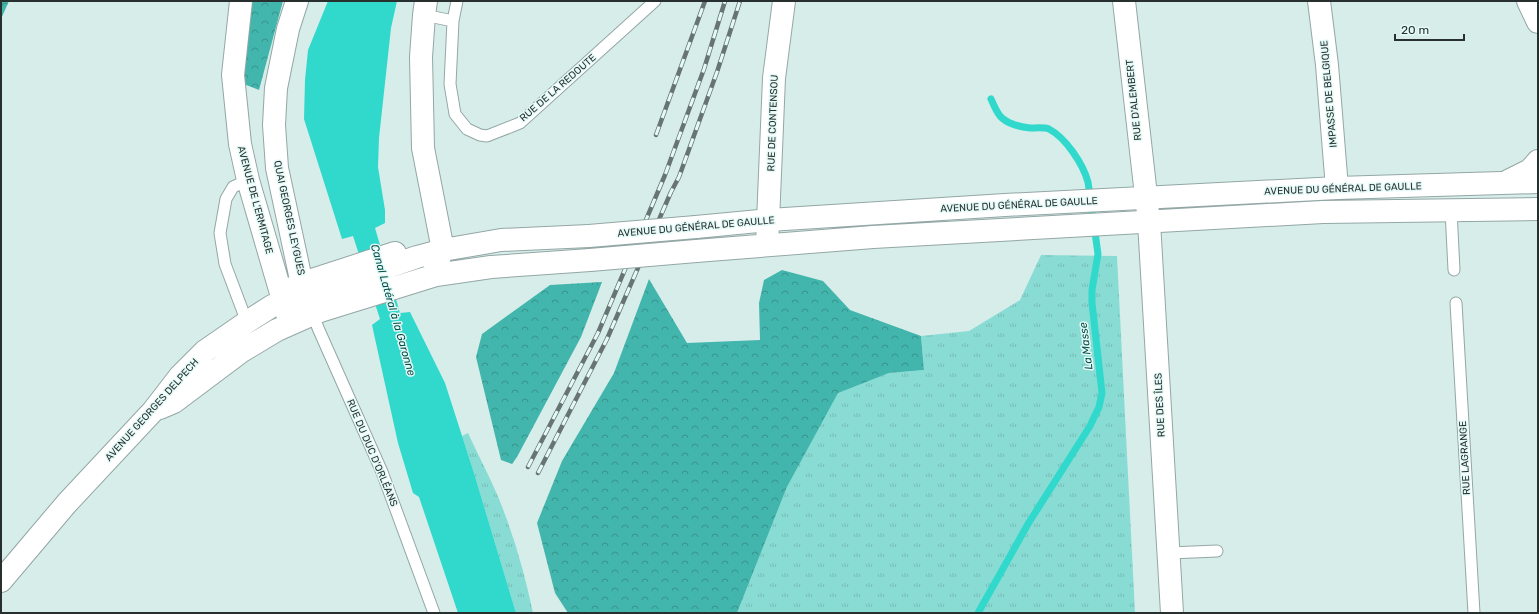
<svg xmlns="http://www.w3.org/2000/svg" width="1539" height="614" font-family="Rubik,sans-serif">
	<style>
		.grass { fill: url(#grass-tufts) }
		.forest { fill: url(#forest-crowns) }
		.water { fill: #31d8cc }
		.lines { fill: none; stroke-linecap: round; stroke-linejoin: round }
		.stream { stroke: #31d8cc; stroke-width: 7 }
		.lane-casing { stroke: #93a7a5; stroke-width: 13 }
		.street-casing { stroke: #93a7a5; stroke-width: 24 }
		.secondary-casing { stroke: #93a7a5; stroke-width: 24 }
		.lane { stroke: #fff; stroke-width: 11 }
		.street { stroke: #fff; stroke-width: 22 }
		.secondary { stroke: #fff; stroke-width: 22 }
		.rail-casing { stroke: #677473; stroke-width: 4.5 }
		.rail { stroke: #e4faf7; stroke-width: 3; stroke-dasharray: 9; stroke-linecap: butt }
		.secondary-bridge-casing { stroke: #93a7a5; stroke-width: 24; stroke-linecap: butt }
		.secondary-bridge { stroke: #fff; stroke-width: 22 }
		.labels { text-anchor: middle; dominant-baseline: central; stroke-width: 3; stroke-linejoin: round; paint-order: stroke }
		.street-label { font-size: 10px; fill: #28302f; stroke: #e4faf7 }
		.water-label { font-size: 11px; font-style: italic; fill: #054d48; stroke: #e4faf7 }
	</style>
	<defs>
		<pattern id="grass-tufts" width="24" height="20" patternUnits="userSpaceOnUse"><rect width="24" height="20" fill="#89dcd4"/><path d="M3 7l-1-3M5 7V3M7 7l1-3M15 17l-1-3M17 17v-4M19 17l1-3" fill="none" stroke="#76bdb6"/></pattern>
		<pattern id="forest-crowns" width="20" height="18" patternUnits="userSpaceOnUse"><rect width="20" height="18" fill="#42b6ad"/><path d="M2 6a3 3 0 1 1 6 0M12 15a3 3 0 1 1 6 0" fill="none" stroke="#37948d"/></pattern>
	</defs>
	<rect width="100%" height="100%" fill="#d7edea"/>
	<path class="grass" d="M 1041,255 L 1117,256 L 1135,613 L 737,613 L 787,487 L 838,392 L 889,373 L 924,370 L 921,336 L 969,331 L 1020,300 Z
		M 468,433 C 478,455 490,477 499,499 C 514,536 525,574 533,613 L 516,613 L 474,473 L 462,436 Z"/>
	<path class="forest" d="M 1,1 L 9,1 L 1,19 Z
		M 250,1 L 283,1 L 259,90 L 241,83 Z
		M 782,270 L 823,281 L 850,310 L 921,336 L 924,370 L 889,373 L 838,393 L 787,487 L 737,613 L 568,613 L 555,593 L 537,523 L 562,461 L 614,373 L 649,279 L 687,343 L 760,340 L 759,303 L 764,280 Z
		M 602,282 L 581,337 L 517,457 L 512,464 L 501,460 L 476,357 L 482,334 L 550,285 Z"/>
	<path class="water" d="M 328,1 L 397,1 L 391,28 L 379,138 L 378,167 L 385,210 L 385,223 L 375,228 L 400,313 L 410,312 L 445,383 L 474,473 L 516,613 L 458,613 L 419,497 L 413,493 L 398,443 L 372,325 L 380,319 L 353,236 L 342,239 L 304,119 L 305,80 L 308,50 Z"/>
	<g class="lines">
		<path class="stream" d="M 978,613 L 1028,524 L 1090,426 L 1099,407 L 1102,393 L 1092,303 L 1092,290 L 1098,254 L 1088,182 C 1083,164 1066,138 1049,129 C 1044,127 1036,128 1030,128 C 1021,127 1009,124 1002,118 C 997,114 994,105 991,99"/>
		<g class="lane-casing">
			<path id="lane" d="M 424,15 L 453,21 L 450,84 L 455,114 L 467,129 L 480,135 L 487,136 L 520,123 L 655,1
				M 453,21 L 457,1
				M 248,180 L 233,187 L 226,199 L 220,233 L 225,264 L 248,325
				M 1451,210 L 1454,270
				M 1456,303 L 1474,613
				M 312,311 L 318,328 L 382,472 L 434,613
				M 1169,553 L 1217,551"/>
		</g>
		<g class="street-casing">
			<path id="street" d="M 241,1 L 233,75 L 240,144 L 248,180 L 287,314
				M 297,1 L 288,29 L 276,88 L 274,125 L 277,168 L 300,275
				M 1124,1 L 1149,222 L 1172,613
				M 1319,1 L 1327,65 L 1337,188
				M 767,245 L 774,78 L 784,1
				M 288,290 L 303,283 L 395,253"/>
		</g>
		<g class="secondary-casing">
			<path id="secondary" d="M 426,1 L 424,15 L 421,57 L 423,148 L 443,250 L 439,258 L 434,262
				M 1528,1 L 1538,22
				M 1508,181 L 1530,170 L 1538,161
				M 696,227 L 769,220 L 1005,205 L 1337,188 L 1538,182
				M 696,251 L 873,237 L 1323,212 L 1538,209
				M 160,408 L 174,402 L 242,351 L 277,330 L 320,311 L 436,275 L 491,267 L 590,260
				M 1,581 L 67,503 L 153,411 L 180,376 L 205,351 L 247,322 L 272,306 L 417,257 L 443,250 L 501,240 L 589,236"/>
		</g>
		<use href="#lane" class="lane"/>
		<use href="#street" class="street"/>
		<use href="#secondary" class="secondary"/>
		<g class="rail-casing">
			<path id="rail" d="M 656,135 L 705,1
				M 528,467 L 598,333 L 665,175 L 704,69 L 725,1
				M 538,473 L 607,339 L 671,192 L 679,177 L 717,72 L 740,1"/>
		</g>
		<use href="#rail" class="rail"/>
		<g class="secondary-bridge-casing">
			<path id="secondary-bridge" d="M 589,236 L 696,227
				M 590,260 L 696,251"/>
		</g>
		<use href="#secondary-bridge" class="secondary-bridge"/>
	</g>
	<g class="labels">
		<g class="street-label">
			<text transform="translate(558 88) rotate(-41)">RUE DE LA REDOUTE</text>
			<text transform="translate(1329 94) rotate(-95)">IMPASSE DE BELGIQUE</text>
			<text transform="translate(1134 100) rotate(-96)">RUE D'ALEMBERT</text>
			<text transform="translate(773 123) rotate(-88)">RUE DE CONTENSOU</text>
			<text transform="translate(1343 189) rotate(-2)">AVENUE DU GÉNÉRAL DE GAULLE</text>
			<text transform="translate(255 200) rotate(75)">AVENUE DE L’ERMITAGE</text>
			<text transform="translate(1019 205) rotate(-3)">AVENUE DU GÉNÉRAL DE GAULLE</text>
			<text transform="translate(289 218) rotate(78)">QUAI GEORGES LEYGUES</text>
			<text transform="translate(696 227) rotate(-5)">AVENUE DU GÉNÉRAL DE GAULLE</text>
			<text transform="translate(1160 405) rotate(-93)">RUE DES ÎLES</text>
			<text transform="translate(152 410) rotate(-48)">AVENUE GEORGES DELPECH</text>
			<text transform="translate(372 453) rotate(67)">RUE DU DUC D'ORLÉANS</text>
			<text transform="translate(1465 458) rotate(-93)">RUE LAGRANGE</text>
		</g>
		<g class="water-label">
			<text transform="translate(393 310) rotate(74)">Canal Latéral à la Garonne</text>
			<text transform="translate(1086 346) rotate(-97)">La Masse</text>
		</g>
	</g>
	<rect width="1539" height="614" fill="none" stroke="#28302f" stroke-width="4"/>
	<path d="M1395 34v6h69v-6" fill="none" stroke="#28302f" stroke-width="2"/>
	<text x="1401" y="34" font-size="12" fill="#28302f" stroke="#e4faf7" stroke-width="3" paint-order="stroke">20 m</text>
</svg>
